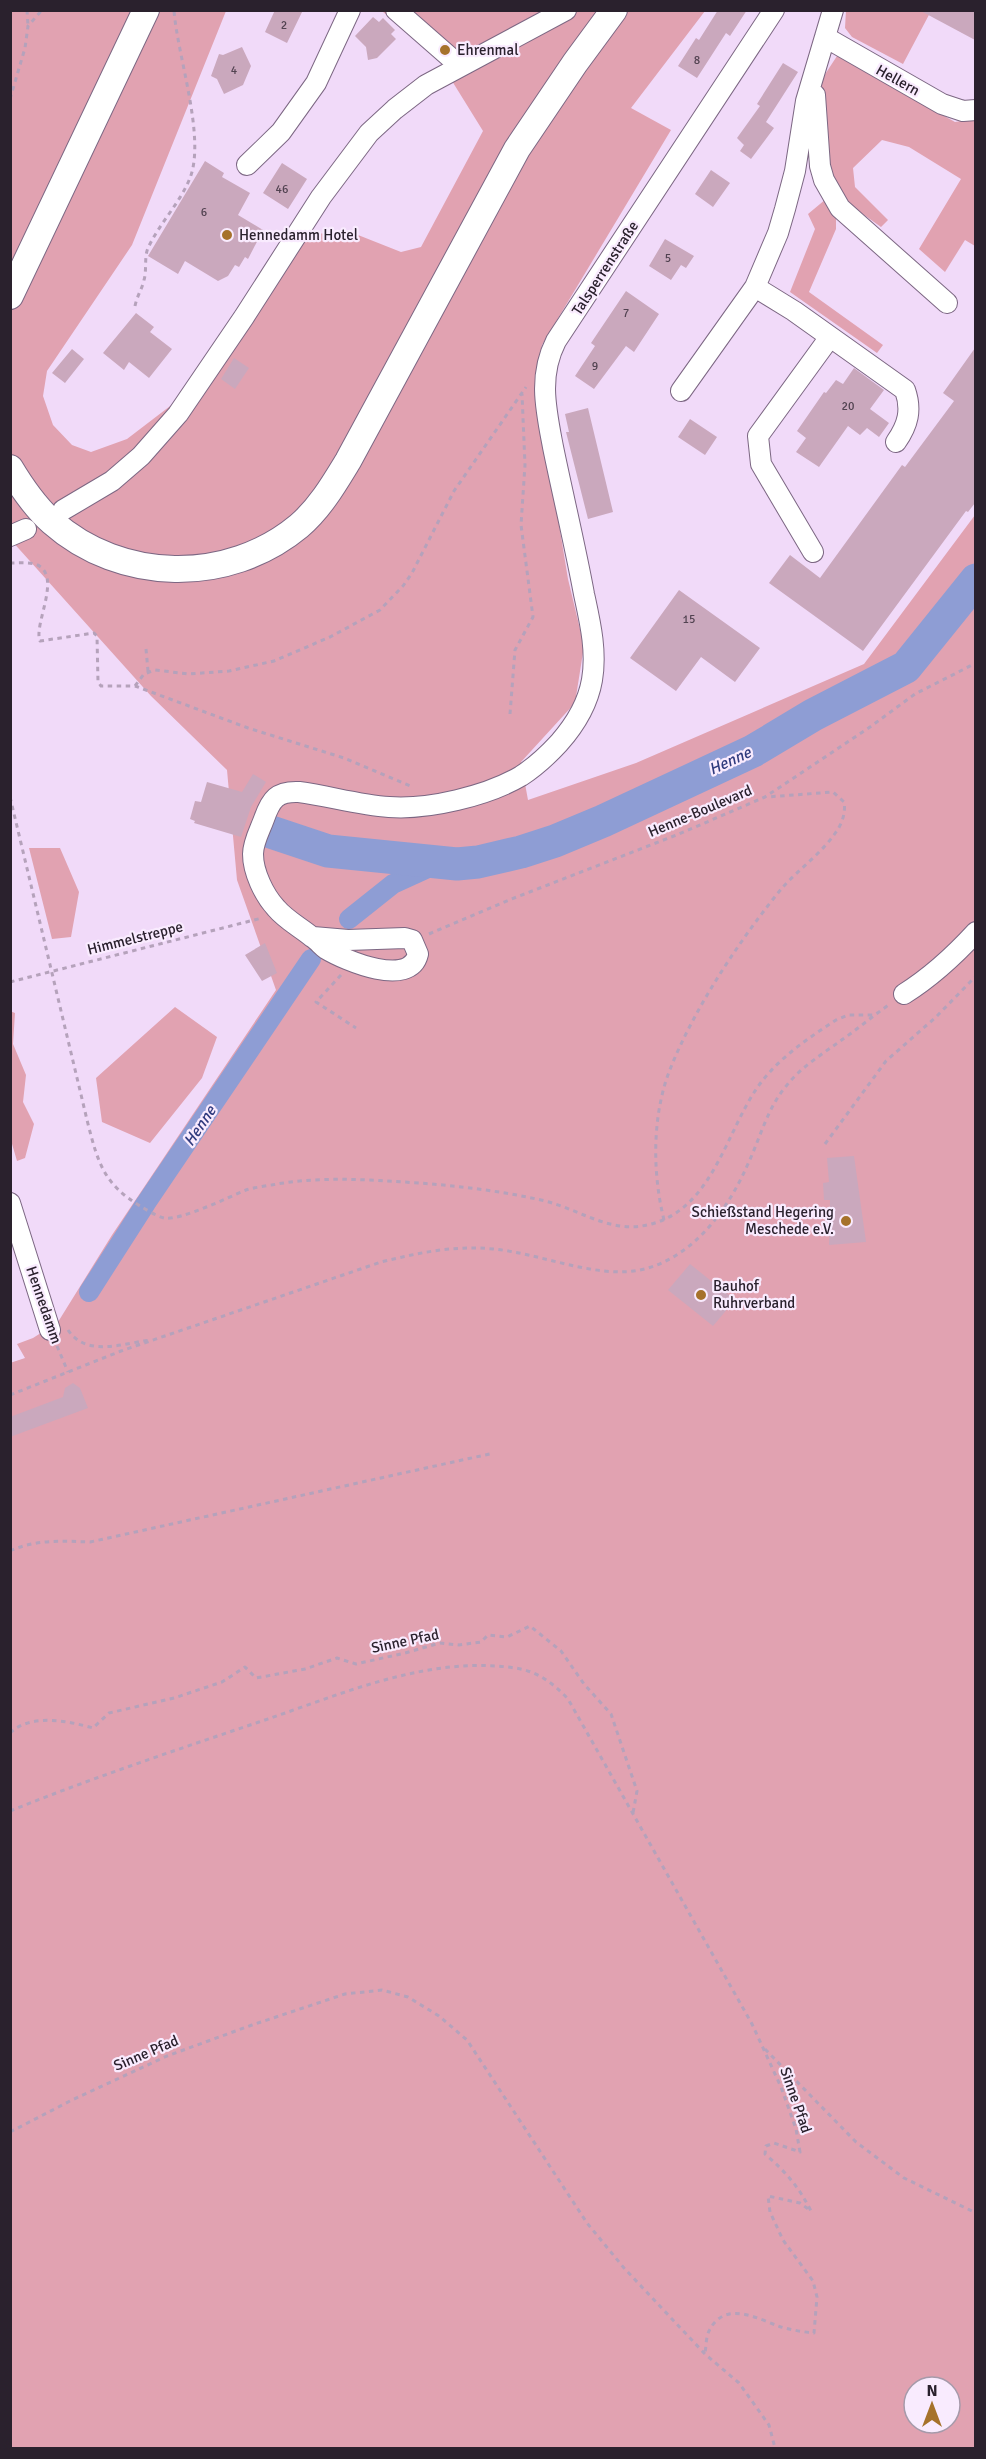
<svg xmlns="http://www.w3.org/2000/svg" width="986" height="2459" font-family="Signika,sans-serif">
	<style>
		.green { fill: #e1a2b1; fill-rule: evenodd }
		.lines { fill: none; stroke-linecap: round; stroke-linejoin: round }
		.canal { stroke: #8e9dd4; stroke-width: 20 }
		.river { stroke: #8e9dd4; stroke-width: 33 }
		.building { fill: #caa8bd }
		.minor-casing { stroke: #7c6783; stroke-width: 22 }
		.major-casing { stroke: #7c6783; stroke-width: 28 }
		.path { stroke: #b5a2bb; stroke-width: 3; stroke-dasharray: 4.5 4.5; stroke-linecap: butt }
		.minor { stroke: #fff; stroke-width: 20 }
		.major { stroke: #fff; stroke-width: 26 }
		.poi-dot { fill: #a6722b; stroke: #f9ebfe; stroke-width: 2 }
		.labels { text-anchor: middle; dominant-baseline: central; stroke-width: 4.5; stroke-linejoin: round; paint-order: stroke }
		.number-label { font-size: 12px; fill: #524351 }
		.poi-label { font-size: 15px; fill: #2a212d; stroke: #f9ebfe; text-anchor: start }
		.street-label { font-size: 15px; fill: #2a212d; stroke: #f9ebfe }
		.water-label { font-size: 16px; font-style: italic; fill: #303b7e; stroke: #f9ebfe }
	</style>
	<rect width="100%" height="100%" fill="#f1daf9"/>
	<path class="green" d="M 846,10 L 931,11 L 903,64 L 852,37 L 845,28 Z
		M 11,11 L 226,11 L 132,245 L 47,371 L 43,396 L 53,425 L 72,445 L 91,452 L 127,439 L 212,374 L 297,234 L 353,233 L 401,252 L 421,247 L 483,131 L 439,60 L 382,11 L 705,11 L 631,108 L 671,130 L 542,345 L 536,385 L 568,579 L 584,646 L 575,703 L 521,762 L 528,800 L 636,763 L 864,664 L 975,515 L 975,2448 L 11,2448 L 10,1363 L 25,1358 L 17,1344 L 33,1338 L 58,1322 L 112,1235 L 276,990 L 237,880 L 227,770 L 151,696 L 11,540 ZM 914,2387 L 950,2387 L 950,2423 L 914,2423 Z
		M 837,56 L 955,122 L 975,119 L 975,246 L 965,240 L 945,272 L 919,249 L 961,179 L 909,147 L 882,140 L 853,168 L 855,187 L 888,220 L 881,227 L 846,202 L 826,161 L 820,82 Z
		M 826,199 L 836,218 L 836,229 L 809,292 L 883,345 L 877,353 L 790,292 L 815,229 L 808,214 Z
		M 29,848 L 60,848 L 79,892 L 71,937 L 52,939 Z
		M 175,1007 L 217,1037 L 202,1078 L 150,1143 L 102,1122 L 96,1078 Z
		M 10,1011 L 15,1013 L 13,1044 L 26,1075 L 23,1102 L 34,1124 L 25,1158 L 17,1161 L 10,1137 Z"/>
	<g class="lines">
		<path class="canal" d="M 349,919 L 393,884 L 439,863
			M 89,1292 L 146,1203 L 311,959"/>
		<path class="river" d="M 271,832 L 328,851 L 457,864 L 478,862 L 521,852 L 555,841 L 603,821 L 753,751 L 813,715 L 906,667 L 976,580"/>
	</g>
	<path class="building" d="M 275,10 L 303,10 L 287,43 L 265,32 Z
		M 718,10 L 747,10 L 730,36 L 726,33 L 697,78 L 678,66 L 696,38 L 699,40 Z
		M 919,10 L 975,10 L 975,40 Z
		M 373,17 L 379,22 L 383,18 L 395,30 L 391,34 L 396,39 L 377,58 L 368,60 L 366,47 L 355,36 Z
		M 242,47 L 251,66 L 243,85 L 224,94 L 217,79 L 211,76 L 219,54 L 223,55 Z
		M 783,63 L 798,72 L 766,122 L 774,128 L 751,159 L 740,151 L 744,145 L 737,138 L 760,106 L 757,104 Z
		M 205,161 L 224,173 L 222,177 L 250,193 L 238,215 L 263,230 L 248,259 L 245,257 L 239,267 L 235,265 L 228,276 L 218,281 L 185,261 L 178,274 L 148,256 Z
		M 282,163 L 307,179 L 288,209 L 263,193 Z
		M 711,170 L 730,183 L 713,207 L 695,194 Z
		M 665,239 L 694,256 L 686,268 L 681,265 L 671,280 L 649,266 Z
		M 626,291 L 659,314 L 634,352 L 626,346 L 594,389 L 575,376 L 595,346 L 591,343 Z
		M 136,313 L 154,327 L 150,332 L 172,349 L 149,378 L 129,362 L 124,370 L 103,353 Z
		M 975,348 L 975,503 L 968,512 L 966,511 L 863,651 L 769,583 L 790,555 L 820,578 L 902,465 L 905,467 L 954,401 L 943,393 Z
		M 72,349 L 84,359 L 65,383 L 52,373 Z
		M 234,358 L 249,368 L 235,389 L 221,379 Z
		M 854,368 L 884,390 L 870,409 L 889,423 L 879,437 L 867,428 L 860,435 L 848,426 L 819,467 L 796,452 L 806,438 L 797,431 L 824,392 L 826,393 L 836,380 L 843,384 Z
		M 588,408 L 613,512 L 588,519 L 566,432 L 569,432 L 565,414 Z
		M 690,419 L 717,437 L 705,455 L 678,437 Z
		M 679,590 L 760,648 L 735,682 L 701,657 L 676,691 L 630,658 Z
		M 253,774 L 266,782 L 251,807 L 241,837 L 194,823 L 195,821 L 190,819 L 195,801 L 201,802 L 207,782 L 242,792 Z
		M 265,943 L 277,973 L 262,981 L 245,955 Z
		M 854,1156 L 866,1242 L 829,1245 L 830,1200 L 824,1200 L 823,1183 L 829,1182 L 827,1158 Z
		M 690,1264 L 735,1300 L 713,1326 L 668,1290 Z
		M 73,1383 L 80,1388 L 88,1408 L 10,1437 L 10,1417 L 63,1397 L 65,1388 Z"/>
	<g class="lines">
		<g class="minor-casing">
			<path id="minor" d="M 396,10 L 460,66
				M 833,10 L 806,101 L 795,171 L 785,209 L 778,233 L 755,287 L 794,311 L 905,390 C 912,410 908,425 896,442
				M 825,37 L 942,104 L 963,111 L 976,110
				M 815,95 L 820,166 L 824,180 L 840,208 L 947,303
				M 247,165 L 281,132 L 316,83 L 350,10
				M 681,391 L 755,287
				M 63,510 L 112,481 L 141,456 L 178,414 L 244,317 L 321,197 L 369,133 L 395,109 L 426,85 L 566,10
				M 10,536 L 26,529
				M 813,552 L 761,464 L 758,436 L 830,337
				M 313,937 L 348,940 L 405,938 L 412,940 L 418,954 C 410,988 346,961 326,949 C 321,945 317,940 312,937 C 300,927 286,920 276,908 C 264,895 253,872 253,854 C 253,842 260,830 264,819 C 271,799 277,791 299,792 C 329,796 359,805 389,807 C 428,810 487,796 521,776 C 535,767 547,756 559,743 C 574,726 588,703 592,680 C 597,651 590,622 584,594 C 575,545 563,496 553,447 C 546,410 538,376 556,341 L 774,10
				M 904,994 C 931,977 954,956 976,932
				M 10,1203 L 50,1330"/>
		</g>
		<g class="major-casing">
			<path id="major" d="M 10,296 L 146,10
				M 10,468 C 22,488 35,507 52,522 C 121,583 228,585 299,526 C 320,508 334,484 348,461 L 517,149 L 575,63 L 614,10"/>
		</g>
		<path class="path" d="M 27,10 L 28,26
			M 10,99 L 25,48 L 28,26 L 42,10
			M 135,306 C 137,296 142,289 144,280 C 147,270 144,257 148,248 C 159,224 180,203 190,178 C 206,137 177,55 174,10
			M 10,563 C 18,563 27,562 35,564 C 64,574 33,624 40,641 L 94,633 L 97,636 L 98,682 L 101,686 L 135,686 L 248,728 L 344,758 L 413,787
			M 146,649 L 148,671
			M 135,686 L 144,674 L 155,670 L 189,674 L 229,671 L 274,661 L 330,637 L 380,610 L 403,586 L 412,573 L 454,491 L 526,387
			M 510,714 L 515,650 L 533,617 L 521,525 L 525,465 L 522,394
			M 10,797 L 88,1124 C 98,1163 104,1184 140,1206 C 147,1210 156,1216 164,1218 C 180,1221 229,1197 246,1190 C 256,1187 267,1186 277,1184 C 325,1176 371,1180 419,1183 C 459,1186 501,1191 541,1200 C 585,1210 615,1240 663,1220 C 714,1198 728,1130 757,1088 C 777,1059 807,1039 836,1020 L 848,1015 L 875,1015
			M 429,934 L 509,900 L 679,834 L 765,797 L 870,727 L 915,694 L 976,663
			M 341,975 L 316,1002 L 356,1028
			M 10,982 L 262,918
			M 825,1144 L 886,1061 L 936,1017 L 976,976
			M 664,1220 C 652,1172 652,1113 671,1067 C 695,1007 741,938 782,888 C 799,869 822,853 836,832 C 842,824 846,812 844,802 L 833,792 L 767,797
			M 68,1330 C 87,1358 123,1343 151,1340
			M 57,1346 L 68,1372
			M 10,1395 L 121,1351 L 381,1262 C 418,1253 454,1245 493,1249 C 539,1253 596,1279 640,1270 C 692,1259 727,1211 747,1166 C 760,1139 767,1108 787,1085 C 802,1066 824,1053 843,1039 C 859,1028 874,1015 890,1004
			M 10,1551 C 36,1539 62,1541 90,1542 L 494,1453
			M 10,1733 C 31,1713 68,1721 93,1728 L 109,1713 L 174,1698 L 222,1682 L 245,1667 L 256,1678 L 305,1669 L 337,1658 L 356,1664 L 405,1653 L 440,1643 L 459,1645 L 481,1642 L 488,1635 L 507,1637 L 530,1626 L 561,1651 L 584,1684 L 611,1714 L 637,1791 L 633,1813
			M 10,1811 C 92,1778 176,1750 259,1722 C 340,1695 427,1655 515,1668 C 537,1671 553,1683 568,1699 L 752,2024 L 781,2087 L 796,2129 L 800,2152 L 774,2143 L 766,2146 L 765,2154 C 785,2171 799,2187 811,2211 L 800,2203 L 768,2196 L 770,2212 L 783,2240 L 813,2281 L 817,2297 L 814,2333 C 803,2332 792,2330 781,2327 C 758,2319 725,2299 709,2331 C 706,2337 706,2347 705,2354
			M 765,2049 L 856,2142 L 904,2178 L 976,2213
			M 10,2132 L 72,2100 L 167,2056 L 252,2025 L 345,1994 L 382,1990 L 408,1997 L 439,2016 L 467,2040 L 587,2223 L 624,2268 L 705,2354 L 739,2383 L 769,2425 L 775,2448"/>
		<use href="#minor" class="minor"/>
		<use href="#major" class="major"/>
	</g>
	<g class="poi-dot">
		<circle cx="445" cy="50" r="6"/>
		<circle cx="227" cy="235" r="6"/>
		<circle cx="846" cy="1221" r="6"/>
		<circle cx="701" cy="1295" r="6"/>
	</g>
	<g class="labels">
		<g class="number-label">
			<text x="284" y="25">2</text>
			<text x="697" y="60">8</text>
			<text x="234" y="70">4</text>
			<text x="282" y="189">46</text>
			<text x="204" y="212">6</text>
			<text x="668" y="258">5</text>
			<text x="626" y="313">7</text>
			<text x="595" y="366">9</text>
			<text x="848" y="406">20</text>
			<text x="689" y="619">15</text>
		</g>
		<g class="poi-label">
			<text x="457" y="50">Ehrenmal</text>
			<text x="239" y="235">Hennedamm Hotel</text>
			<text x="834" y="1212" text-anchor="end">Schießstand Hegering<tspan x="834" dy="17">Meschede e.V.</tspan></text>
			<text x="713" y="1286">Bauhof<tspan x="713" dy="17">Ruhrverband</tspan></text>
		</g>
		<g class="street-label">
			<text transform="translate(898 80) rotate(29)">Hellern</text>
			<text transform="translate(605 268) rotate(-57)">Talsperrenstraße</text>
			<text transform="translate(700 811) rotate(-23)">Henne-Boulevard</text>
			<text transform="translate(135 938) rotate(-14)">Himmelstreppe</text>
			<text transform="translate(44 1305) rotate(71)">Hennedamm</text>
			<text transform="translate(405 1641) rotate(-12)">Sinne Pfad</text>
			<text transform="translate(146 2053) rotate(-23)">Sinne Pfad</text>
			<text transform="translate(796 2100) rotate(71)">Sinne Pfad</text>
		</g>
		<g class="water-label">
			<text transform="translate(730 761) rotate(-25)">Henne</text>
			<text transform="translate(200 1126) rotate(-56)">Henne</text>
		</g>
	</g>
	<rect width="986" height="2459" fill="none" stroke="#2a212d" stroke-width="24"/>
	<g transform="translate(932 2405)"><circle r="28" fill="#f9ebfe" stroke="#a69aaa" stroke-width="1.5"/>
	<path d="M0-4.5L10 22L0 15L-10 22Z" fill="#a6722b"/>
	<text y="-9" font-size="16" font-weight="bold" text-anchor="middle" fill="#2a212d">N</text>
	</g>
</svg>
